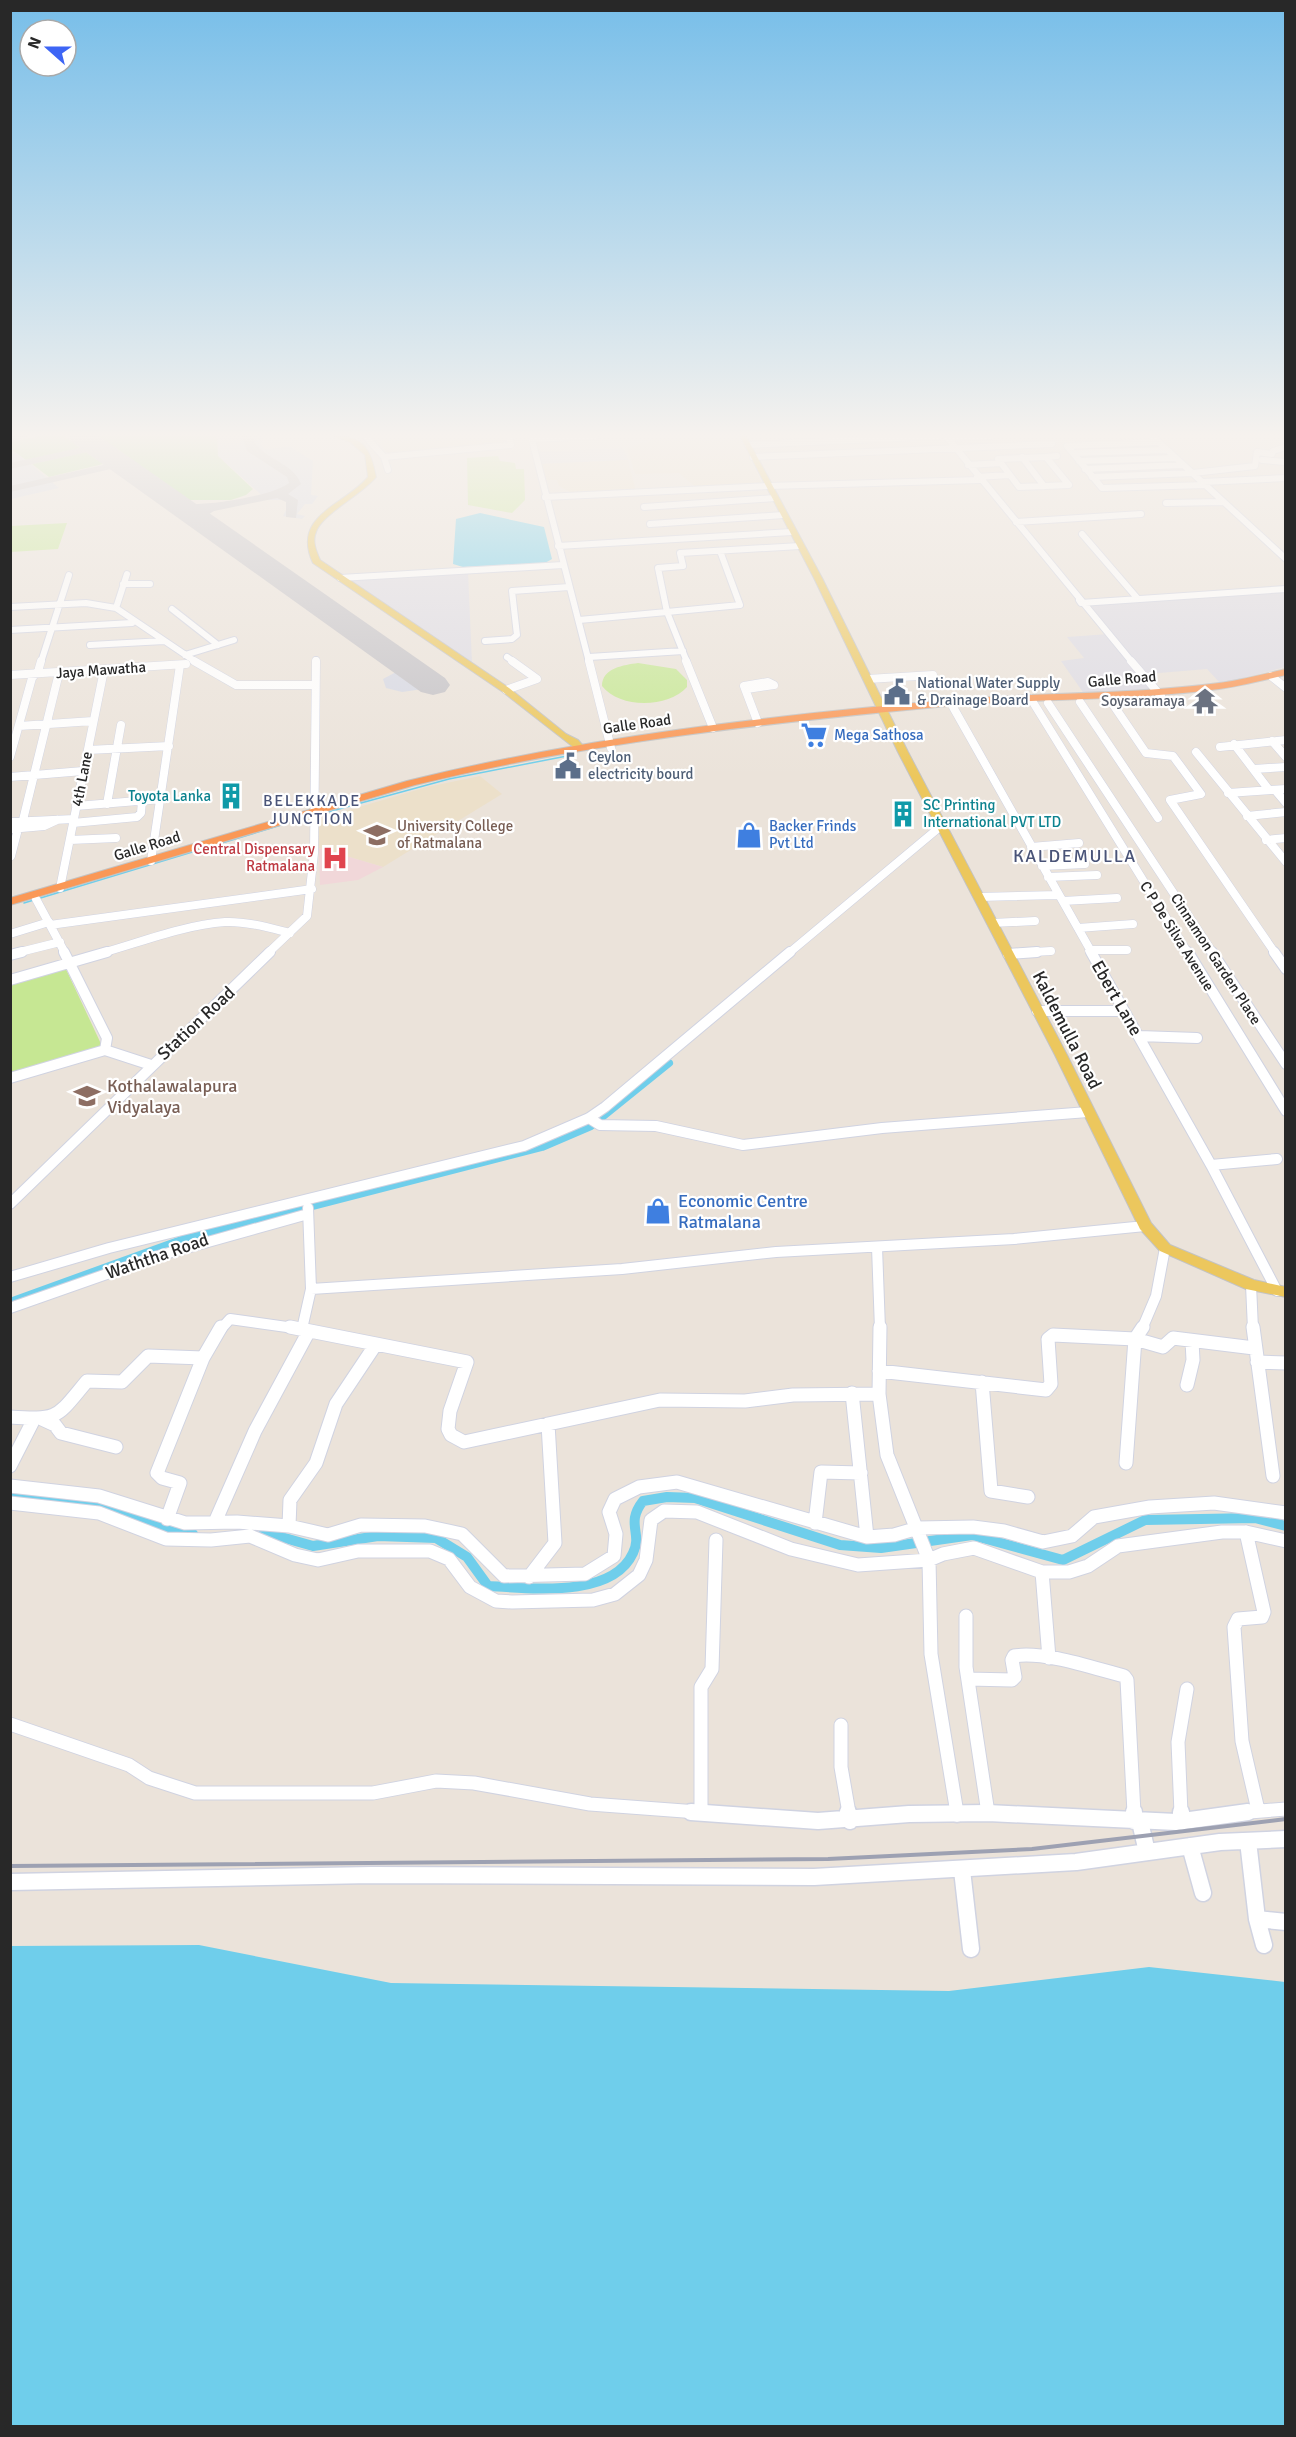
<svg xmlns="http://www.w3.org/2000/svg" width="1296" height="2437" font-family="Signika,sans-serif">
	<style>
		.industrial { fill: #dddbe3 }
		.education { fill: #ece0ca }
		.medical { fill: #f1d7d9 }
		.airport { fill: #d6d8e3 }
		.green { fill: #b3e098 }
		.pitch { fill: #c6e793 }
		.water { fill: #6fceeb }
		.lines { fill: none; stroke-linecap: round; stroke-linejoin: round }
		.stream { stroke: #6fceeb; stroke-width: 1.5 }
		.canal-far1 { stroke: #6fceeb; stroke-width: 8 }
		.canal { stroke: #6fceeb; stroke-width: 10 }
		.taxiway { fill: #c4c2c6; fill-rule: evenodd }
		.runway { fill: #c4c2c6; fill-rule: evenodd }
		.minor-far4-casing { stroke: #d0d3e1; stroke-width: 8 }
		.minor-far3-casing { stroke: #d0d3e1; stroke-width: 9 }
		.minor-far2-casing { stroke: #d0d3e1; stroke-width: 12 }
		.minor-far1-casing { stroke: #d0d3e1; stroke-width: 15 }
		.minor-casing { stroke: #d0d3e1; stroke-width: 19 }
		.major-casing { stroke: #c3c3c3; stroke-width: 2 }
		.highway-casing { stroke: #c3c3c3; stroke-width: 2 }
		.minor-far4 { stroke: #fff; stroke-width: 6 }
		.minor-far3 { stroke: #fff; stroke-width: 8 }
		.minor-far2 { stroke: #fff; stroke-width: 10 }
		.minor-far1 { stroke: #fff; stroke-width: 13 }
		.minor { stroke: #fff; stroke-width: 16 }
		.major { fill: #ecc75d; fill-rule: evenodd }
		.highway { fill: #fa9856; fill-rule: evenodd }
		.rail { stroke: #9da1b2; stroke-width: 4 }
		.labels { text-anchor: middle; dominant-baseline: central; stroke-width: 4.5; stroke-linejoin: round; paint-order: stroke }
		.far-street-label { font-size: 15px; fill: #282828; stroke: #fff }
		.far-service-label { font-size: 15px; fill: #4e5e75; stroke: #fff; text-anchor: start }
		.far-worship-label { font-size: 15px; fill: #5b616d; stroke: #fff; text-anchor: end }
		.far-shop-label { font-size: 15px; fill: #366cbe; stroke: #fff; text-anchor: start }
		.far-culture-label { font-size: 15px; fill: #0d838f; stroke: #fff; text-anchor: end }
		.far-education-label { font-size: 15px; fill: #785e54; stroke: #fff; text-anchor: start }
		.far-health-label { font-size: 15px; fill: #be3a42; stroke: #fff; text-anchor: end }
		.far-neighbourhood-label { font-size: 16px; letter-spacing: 1.5px; fill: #4a5478; stroke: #fff }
		.far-quarter-label { font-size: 18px; letter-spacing: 1.5px; fill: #4a5478; stroke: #fff }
		.street-label { font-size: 18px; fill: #282828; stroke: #fff }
		.education-label { font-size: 18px; fill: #785e54; stroke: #fff; text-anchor: start }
		.shop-label { font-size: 18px; fill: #366cbe; stroke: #fff; text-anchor: start }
	</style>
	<rect width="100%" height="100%" fill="#ebe3da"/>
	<path class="industrial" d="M 623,448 L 628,460 L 540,464 L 537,452 Z
		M 468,572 L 472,663 L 347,578 Z
		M 1285,591 L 1285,667 L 1221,684 L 1207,669 L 1147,674 L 1089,605 Z
		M 1109,634 L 1154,690 L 1085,695 L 1061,661 L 1084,658 L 1067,637 Z"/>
	<path class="education" d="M 371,436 L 504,436 L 506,441 L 387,453 L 379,439 Z
		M 665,436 L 739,436 L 763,485 L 697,488 L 679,473 L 635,474 L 627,448 Z
		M 628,460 L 636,492 L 576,495 L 559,486 L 557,480 L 544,480 L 540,464 Z
		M 480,776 L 502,794 L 383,867 L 319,848 L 318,821 L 325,817 L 427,787 Z"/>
	<path class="medical" d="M 319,848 L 383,867 L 358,880 L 320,885 Z"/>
	<path class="airport" d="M 265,436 L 261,444 L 264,449 L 291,447 L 313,461 L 311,495 L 318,496 L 312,504 L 305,504 L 297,514 L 305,516 L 302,519 L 283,516 L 291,500 L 267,500 L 218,456 L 217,436 Z
		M 16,453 L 26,460 L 59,488 L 11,499 L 11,454 Z
		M 398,671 L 423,689 L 402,692 L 386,688 L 383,679 Z"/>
	<path class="green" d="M 39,436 L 64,436 L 80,448 L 26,460 L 11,449 L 11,442 Z
		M 98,436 L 217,436 L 218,456 L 253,489 L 246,495 L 231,500 L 188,500 Z
		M 86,452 L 103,464 L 49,477 L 32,464 Z"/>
	<path class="pitch" d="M 498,456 L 500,461 L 515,463 L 516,469 L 524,469 L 525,500 L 512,513 L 468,505 L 467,458 Z
		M 67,523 L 58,549 L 11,552 L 11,526 Z
		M 638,663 L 676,669 L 687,680 L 687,687 C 668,708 620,709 602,686 C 602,668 624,665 638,663 Z
		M 65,967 L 102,1046 L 11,1076 L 11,981 Z"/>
	<path class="water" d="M 480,513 L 544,527 L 552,559 L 545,563 L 463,567 L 453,564 L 456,519 Z
		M 199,1945 L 391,1983 L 949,1991 L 1149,1967 L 1285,1982 L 1285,2426 L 11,2426 L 11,1946 Z"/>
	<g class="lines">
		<path class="stream" d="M 317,815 L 449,779 L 572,755
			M 24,903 L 311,816"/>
		<path class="canal-far1" d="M 10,1302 L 184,1239 L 542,1147 L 591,1126 L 669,1063"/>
		<path class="canal" d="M 10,1497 L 105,1508 L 173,1532 L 193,1534
			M 245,1532 L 260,1531 L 313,1546 L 378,1536 L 436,1538 L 467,1557 L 488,1586 C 530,1588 612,1599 633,1553 C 643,1533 625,1524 643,1501 L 667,1497 L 695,1498 L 840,1545 L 881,1548 L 972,1535 L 1063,1560 L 1145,1520 L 1255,1518 L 1286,1526"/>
		<path class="taxiway" d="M 10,436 L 30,436 L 10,442 Z
			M 242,436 L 252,436 C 260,460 292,460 301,484 L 288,494 L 298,500 L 296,518 L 286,517 L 286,502 L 277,498 L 214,511 L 206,516 L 209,522 L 203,525 L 199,524 L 194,515 L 200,510 L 188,509 L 169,502 L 175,499 C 181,500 187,503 193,504 C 213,505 275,495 289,483 L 287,477 L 247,451 Z
			M 97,444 L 101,445 L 101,449 L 10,469 L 10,463 Z
			M 114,456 L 119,459 L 118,464 L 111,469 L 10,492 L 10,486 L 103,465 Z"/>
		<path class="runway" d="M 68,436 L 99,436 L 445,678 L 450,685 L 445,692 L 433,695 L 421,692 L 72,442 Z"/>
		<g class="minor-far4-casing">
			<path id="minor-far4" d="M 365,436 L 384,457 L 388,470
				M 531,436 L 589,662
				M 946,436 L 1132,662
				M 1152,436 L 1286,559
				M 948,438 L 991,436
				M 532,439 L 595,436
				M 748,445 L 940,436
				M 1167,450 L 1073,453 L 1102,488 L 1206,485
				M 1073,453 L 1067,446 L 1157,442
				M 384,457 L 511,445 L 509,436
				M 753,457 L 1052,444
				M 1022,457 L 1044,486
				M 1046,457 L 1069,485 L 1019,487 L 998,459 Z
				M 1046,457 L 1057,456
				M 1262,460 L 1286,462
				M 1079,461 L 1176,458
				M 968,465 L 1001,463
				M 1085,469 L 1183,465
				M 1193,473 L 1255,466 L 1257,452 L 1272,454 L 1273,451 L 1286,447
				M 977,477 L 1009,475
				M 1092,477 L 1193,473
				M 1203,482 L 1286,478
				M 545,497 L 768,486 L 980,480
				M 1166,503 L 1224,502
				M 644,507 L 775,498
				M 1016,522 L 1141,514
				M 650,524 L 783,515
				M 1082,534 L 1138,599
				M 558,546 L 792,532
				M 340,578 L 563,565
				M 123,584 L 150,584
				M 1079,600 L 1081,603 L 1286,589
				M 10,607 L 86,603 L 116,608 L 196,662
				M 116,608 L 127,574
				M 172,609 L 218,645
				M 579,620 L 667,612 L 658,568 L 683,566 L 680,553 L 800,546
				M 10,630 L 132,623
				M 485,641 L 512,639 L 517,635 L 512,591 L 569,587
				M 90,645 L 164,641
				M 185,655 L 234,640
				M 507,657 L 514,662
				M 589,657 L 683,651
				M 41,662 L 69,575
				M 316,662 L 316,660
				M 687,662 L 667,612 L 740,605 L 720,551"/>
		</g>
		<g class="minor-far3-casing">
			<path id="minor-far3" d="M 194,661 L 236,685 L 315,685
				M 589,661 L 611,748
				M 686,661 L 713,728
				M 1131,661 L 1161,696
				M 39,668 L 41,661
				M 10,675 L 186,664
				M 1271,676 L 1286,688
				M 868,679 L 933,675
				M 747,689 L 774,685 L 768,682 L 744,686 L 758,723
				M 506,690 L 537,679 L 512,661
				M 1031,699 L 1188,953
				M 1110,700 L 1146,753 L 1173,756 L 1201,794 L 1170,800 L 1275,953
				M 1080,702 L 1158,818
				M 1048,703 L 1213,953
				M 953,707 L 1092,953
				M 19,726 L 93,721
				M 1272,741 L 1286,757
				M 1234,744 L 1269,790
				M 1220,747 L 1286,740
				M 88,750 L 169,746
				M 1196,752 L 1286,862
				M 10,757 L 32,678 L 37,672
				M 1254,769 L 1286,767
				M 10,777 L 83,771
				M 1275,790 L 1286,803
				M 1228,793 L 1286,789
				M 107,804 L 121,725
				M 76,806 L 162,799
				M 1247,816 L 1286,812
				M 23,820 L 59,673
				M 10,822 L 74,819
				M 73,823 L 137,817 L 141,813 L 142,801
				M 10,829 L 44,826 L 57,820
				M 70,840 L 116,838
				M 1266,840 L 1286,838
				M 1031,847 L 1079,843
				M 11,856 L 18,829
				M 151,861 L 180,665
				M 1042,866 L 1085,864
				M 1048,877 L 1097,875
				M 60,888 L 104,670
				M 979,897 L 1058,895
				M 36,899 L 65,953
				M 1063,901 L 1117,898
				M 992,923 L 1035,921
				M 50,925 L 312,889
				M 1078,928 L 1133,924
				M 10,934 L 49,922
				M 1089,950 L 1127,950
				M 16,953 L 60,942
				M 102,953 C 141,942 184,925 225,922 C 246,921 270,928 290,933
				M 268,953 L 307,916 L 314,853 L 316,661
				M 789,953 L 941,826
				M 1016,953 L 1051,951"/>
		</g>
		<g class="minor-far2-casing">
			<path id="minor-far2" d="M 64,952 L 107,1038 L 105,1050
				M 1091,952 L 1211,1165 L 1277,1291
				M 1188,952 L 1286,1111
				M 1212,952 L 1286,1064
				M 1274,952 L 1286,969
				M 1008,954 L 1037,952
				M 10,955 L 22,952
				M 10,980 L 107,952
				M 1037,1011 L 1124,1011
				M 1139,1036 L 1197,1038
				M 10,1078 L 105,1050 L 151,1065
				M 589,1118 L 600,1125 L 656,1126 L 743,1145 L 882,1128 L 1088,1112
				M 1211,1165 L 1277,1159
				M 10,1204 L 270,952
				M 877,1247 L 880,1329
				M 10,1277 L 109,1248 L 524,1146 L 589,1118 L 605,1107 L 790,952
				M 1251,1285 L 1253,1329
				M 311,1289 L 622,1269 L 776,1252 L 1014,1239 L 1145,1226
				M 10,1308 L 158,1256 L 308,1214
				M 221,1329 L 230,1319 L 301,1329
				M 302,1329 L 311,1289 L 308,1208
				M 1142,1329 L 1156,1296 L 1165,1248"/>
		</g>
		<g class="minor-far1-casing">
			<path id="minor-far1" d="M 290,1327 L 467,1362 L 450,1411 L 448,1429 L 451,1435 L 464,1442 L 660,1400 L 745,1401 L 793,1395 L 879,1394
				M 880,1327 L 879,1394 L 887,1455 L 929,1560 L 931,1654 L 957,1813
				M 1253,1327 L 1273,1476
				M 1257,1362 L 1286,1363
				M 879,1371 L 1046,1390 L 1051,1384 L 1048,1339 L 1053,1335 L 1135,1339 L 1163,1347 L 1173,1338 L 1254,1348
				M 982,1382 L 991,1491 L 1028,1497
				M 1187,1385 L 1193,1360 L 1192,1341
				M 852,1393 L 867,1537
				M 10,1417 C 60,1420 56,1418 87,1381 L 122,1382 L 148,1356 L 203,1358 L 221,1327
				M 42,1419 L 55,1425 L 61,1433 L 116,1447
				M 1126,1463 L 1135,1339 L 1143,1327
				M 10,1466 L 34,1419
				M 10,1486 L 99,1496 L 185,1523 L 237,1522 L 289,1526 L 328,1535 L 361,1525 L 425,1526 L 462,1534 L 504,1576 L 585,1574 L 614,1556 L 616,1534 L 609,1512 L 615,1499 L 639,1487 L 677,1482 L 867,1537 L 894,1535 L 918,1528 L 973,1527 L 1004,1531 L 1043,1542 L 1072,1536 L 1094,1517 L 1150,1507 L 1214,1503 L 1286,1513
				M 10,1503 L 99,1513 L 166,1539 L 211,1540 L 250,1536 L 295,1555 L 318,1560 L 358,1551 L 430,1551 L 449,1559 L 470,1587 L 496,1601 L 512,1602 L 593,1600 L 615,1594 L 639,1575 L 646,1560 L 651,1520 L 664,1511 L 697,1512 L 791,1549 L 858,1565 L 929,1560 L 943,1554 L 974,1548 L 1042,1572 L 1069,1572 L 1088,1566 L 1118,1546 L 1222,1532 L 1246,1532 L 1286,1541
				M 167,1519 L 180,1483 L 162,1478 L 157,1473 L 203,1358
				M 215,1522 L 255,1431 L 309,1331
				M 815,1523 L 821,1472 L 861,1473
				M 289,1526 L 290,1500 L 316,1463 L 336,1404 L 376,1344
				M 1246,1532 L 1264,1612 L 1262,1617 L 1238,1619 L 1234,1627 L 1242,1741 L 1258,1810
				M 1042,1572 L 1049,1658
				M 529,1577 L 555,1543 L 548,1424
				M 966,1616 L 966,1667 L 988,1813
				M 968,1679 L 1012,1680 L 1015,1677 L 1012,1660 L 1014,1656 C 1045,1651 1093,1668 1124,1676 L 1127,1680 L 1134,1813
				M 10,1724 L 129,1765 L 149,1778 L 195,1793 L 373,1793 L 436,1781 L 474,1783 L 590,1804 L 711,1813
				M 841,1725 L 841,1767 L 849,1813
				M 701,1811 L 701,1687 L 712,1669 L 716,1540
				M 985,1813 L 989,1813
				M 1181,1813 L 1178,1742 L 1187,1689
				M 1237,1813 L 1286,1809"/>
		</g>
		<g class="minor-casing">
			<path id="minor" d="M 691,1812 L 818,1821 L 909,1814 L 988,1813 L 1176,1822 L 1248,1812
				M 848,1812 L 850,1821
				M 957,1812 L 957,1814
				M 1134,1812 L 1134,1821
				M 1181,1812 L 1182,1822
				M 1140,1822 L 1147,1852
				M 1248,1841 L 1257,1919 L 1264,1945
				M 1190,1846 L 1203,1893
				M 962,1870 L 971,1949
				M 10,1882 L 372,1875 L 814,1877 L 1076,1862 L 1220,1842 L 1286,1839
				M 1257,1919 L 1286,1922"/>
		</g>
		<g class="major-casing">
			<path id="major" d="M 334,436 C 364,436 371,450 376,477 C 361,495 321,515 316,532 C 312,541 316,551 320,560 L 509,688 L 566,734 L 578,740 L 584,747 L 582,749 L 576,749 L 503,692 L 313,563 C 291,515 344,506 368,477 L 365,455 L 350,442 Z
				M 740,436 L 746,436 L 822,578 L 908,752 L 1067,1055 L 1151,1223 L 1170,1245 L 1254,1280 L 1286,1287 L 1286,1297 L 1246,1289 L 1160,1251 L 1140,1229 L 1055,1055 L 898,752 L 814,578 Z"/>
		</g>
		<g class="highway-casing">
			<path id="highway" d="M 1286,669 L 1286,675 C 1264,680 1241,686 1219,689 C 1129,701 1038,698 948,706 C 769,723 589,742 415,785 L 10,905 L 10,898 L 407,781 C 584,737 767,716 948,700 C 1038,692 1129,695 1219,683 C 1241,680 1264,674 1286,669 Z"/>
		</g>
		<use href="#minor-far4" class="minor-far4"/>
		<use href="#minor-far3" class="minor-far3"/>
		<use href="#minor-far2" class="minor-far2"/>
		<use href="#minor-far1" class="minor-far1"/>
		<use href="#minor" class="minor"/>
		<use href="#major" class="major"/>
		<use href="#highway" class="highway"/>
		<path class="rail" d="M 10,1866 L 828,1859 L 1032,1849 L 1286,1819"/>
	</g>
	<linearGradient id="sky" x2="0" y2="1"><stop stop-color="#77bee9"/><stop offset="0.56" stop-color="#f6f2ee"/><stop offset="1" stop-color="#f6f2ee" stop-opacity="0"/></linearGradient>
	<rect width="1296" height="777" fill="url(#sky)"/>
	<defs>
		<g id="civic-bare" transform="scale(2.07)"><path d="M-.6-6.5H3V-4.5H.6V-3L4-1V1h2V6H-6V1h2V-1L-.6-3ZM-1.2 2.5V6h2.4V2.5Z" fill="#5c6f8a" stroke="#fff" stroke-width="2.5" paint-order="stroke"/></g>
		<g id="temple-bare" transform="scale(2.07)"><path d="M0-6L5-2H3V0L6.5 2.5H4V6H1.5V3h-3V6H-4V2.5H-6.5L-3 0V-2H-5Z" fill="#6b7280" stroke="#fff" stroke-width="2.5" paint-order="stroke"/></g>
		<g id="supermarket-bare" transform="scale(2.07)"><path d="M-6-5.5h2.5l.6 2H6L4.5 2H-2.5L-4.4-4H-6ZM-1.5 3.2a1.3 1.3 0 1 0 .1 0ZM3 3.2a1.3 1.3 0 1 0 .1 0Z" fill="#3f7fe0" stroke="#fff" stroke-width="2.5" paint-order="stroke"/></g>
		<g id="building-bare" transform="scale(2.07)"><path d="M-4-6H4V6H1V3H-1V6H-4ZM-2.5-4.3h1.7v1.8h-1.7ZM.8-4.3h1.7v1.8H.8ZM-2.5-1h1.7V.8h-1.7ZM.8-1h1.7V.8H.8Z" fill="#0f9aa8" stroke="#fff" stroke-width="2.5" paint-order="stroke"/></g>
		<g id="university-bare" transform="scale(2.07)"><path d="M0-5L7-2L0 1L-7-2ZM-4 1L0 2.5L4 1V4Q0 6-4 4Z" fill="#8d6e63" stroke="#fff" stroke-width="2.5" paint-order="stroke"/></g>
		<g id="shop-bare" transform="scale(2.07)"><path d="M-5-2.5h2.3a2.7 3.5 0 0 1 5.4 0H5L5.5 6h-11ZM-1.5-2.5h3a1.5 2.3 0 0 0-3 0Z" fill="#3f7fe0" stroke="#fff" stroke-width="2.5" paint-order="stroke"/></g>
		<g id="hospital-bare" transform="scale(2.07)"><path d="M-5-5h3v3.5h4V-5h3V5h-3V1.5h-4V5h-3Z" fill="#e0444e" stroke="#fff" stroke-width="2.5" paint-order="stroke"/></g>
		<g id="school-bare" transform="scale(2.07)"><path d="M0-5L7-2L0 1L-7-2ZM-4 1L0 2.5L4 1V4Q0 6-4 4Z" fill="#8d6e63" stroke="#fff" stroke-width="2.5" paint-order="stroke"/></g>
	</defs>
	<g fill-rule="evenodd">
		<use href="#civic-bare" x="897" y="692"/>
		<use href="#temple-bare" x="1205" y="701"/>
		<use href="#supermarket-bare" x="814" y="735"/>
		<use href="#civic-bare" x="568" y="766"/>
		<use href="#building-bare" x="231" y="796"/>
		<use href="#building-bare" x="903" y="814"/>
		<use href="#university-bare" x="377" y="835"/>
		<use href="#shop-bare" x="749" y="835"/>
		<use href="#hospital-bare" x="335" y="858"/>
		<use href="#school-bare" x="87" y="1096"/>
		<use href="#shop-bare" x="658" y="1211"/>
	</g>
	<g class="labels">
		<g class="far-street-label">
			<text transform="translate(101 670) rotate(-4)">Jaya Mawatha</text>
			<text transform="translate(1122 679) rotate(-5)">Galle Road</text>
			<text transform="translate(637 724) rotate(-8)">Galle Road</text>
			<text transform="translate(82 779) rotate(-79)">4th Lane</text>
			<text transform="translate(147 846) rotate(-17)">Galle Road</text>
			<text transform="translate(1177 936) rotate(58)">C P De Silva Avenue</text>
			<text transform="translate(1216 959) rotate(57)">Cinnamon Garden Place</text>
		</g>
		<g class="far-service-label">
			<text x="917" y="683">National Water Supply<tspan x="917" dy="17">&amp; Drainage Board</tspan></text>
			<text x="588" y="757">Ceylon<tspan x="588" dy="17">electricity bourd</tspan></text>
		</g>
		<g class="far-worship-label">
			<text x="1185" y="701">Soysaramaya</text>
		</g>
		<g class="far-shop-label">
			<text x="834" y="735">Mega Sathosa</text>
			<text x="769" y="826">Backer Frinds<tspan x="769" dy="17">Pvt Ltd</tspan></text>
		</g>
		<g class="far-culture-label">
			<text x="211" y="796">Toyota Lanka</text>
			<text x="923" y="805" text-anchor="start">SC Printing<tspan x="923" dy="17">International PVT LTD</tspan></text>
		</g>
		<g class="far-education-label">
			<text x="397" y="826">University College<tspan x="397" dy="17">of Ratmalana</tspan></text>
		</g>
		<g class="far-health-label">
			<text x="315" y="849">Central Dispensary<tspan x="315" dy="17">Ratmalana</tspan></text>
		</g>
		<g class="far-neighbourhood-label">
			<text x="312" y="801">BELEKKADE<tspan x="312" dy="18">JUNCTION</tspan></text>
		</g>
		<g class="far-quarter-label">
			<text x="1075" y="856">KALDEMULLA</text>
		</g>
		<g class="street-label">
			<text transform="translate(1117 998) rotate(60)">Ebert Lane</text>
			<text transform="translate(196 1023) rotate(-43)">Station Road</text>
			<text transform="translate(1067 1030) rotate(63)">Kaldemulla Road</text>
			<text transform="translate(157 1256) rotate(-19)">Waththa Road</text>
		</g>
		<g class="education-label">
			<text x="107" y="1086">Kothalawalapura<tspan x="107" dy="21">Vidyalaya</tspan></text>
		</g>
		<g class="shop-label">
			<text x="678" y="1201">Economic Centre<tspan x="678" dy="21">Ratmalana</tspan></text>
		</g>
	</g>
	<rect width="1296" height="2437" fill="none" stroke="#282828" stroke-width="24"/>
	<g transform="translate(48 48) rotate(291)"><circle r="28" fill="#ffffff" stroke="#a9a9a9" stroke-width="1.5"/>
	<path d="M0-4.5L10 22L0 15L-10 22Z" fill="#3d65f5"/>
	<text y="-9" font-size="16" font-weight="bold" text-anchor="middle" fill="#282828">N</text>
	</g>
</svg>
